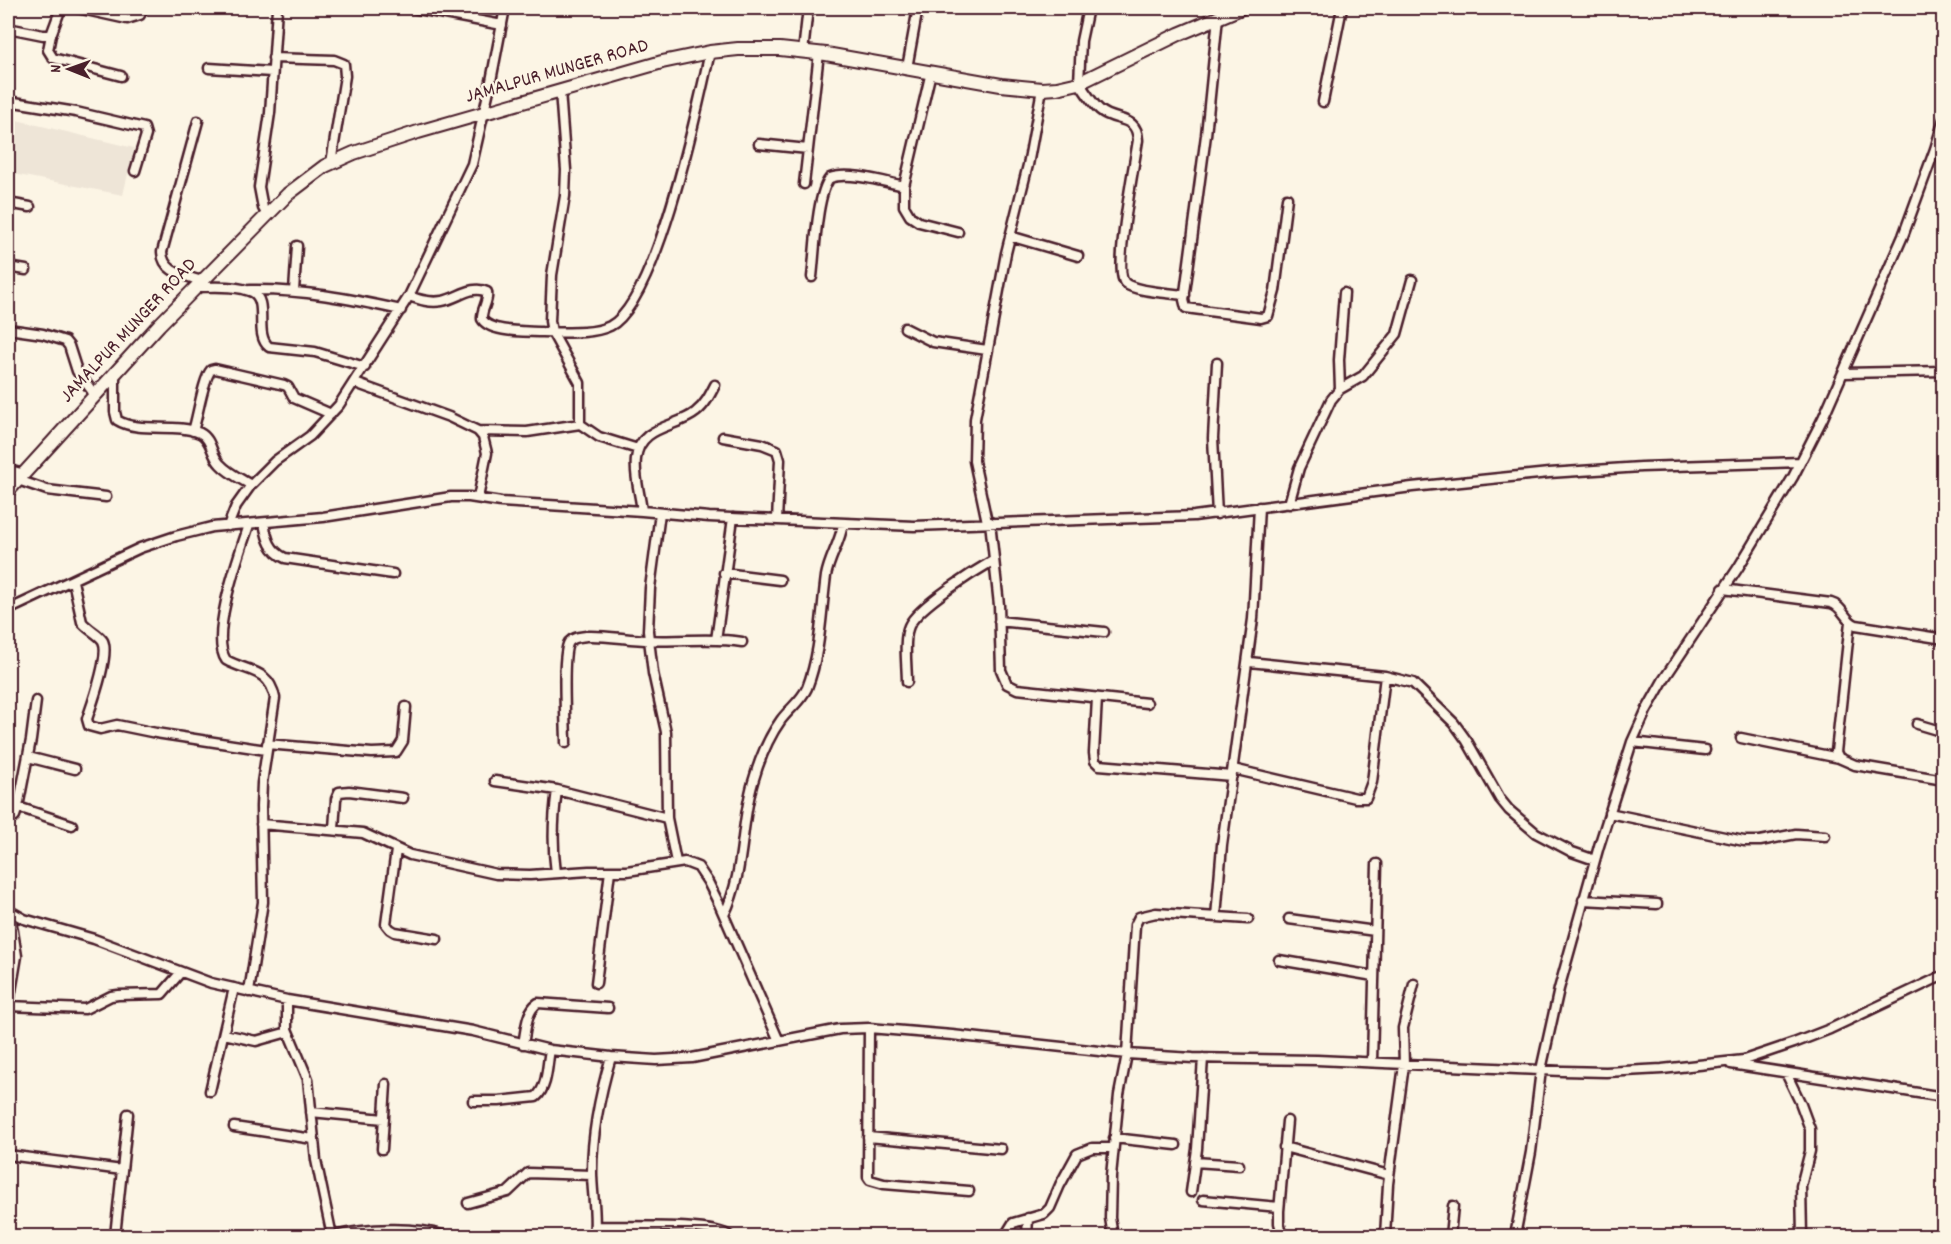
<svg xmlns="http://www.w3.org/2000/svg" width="1951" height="1244" font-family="Dekko,sans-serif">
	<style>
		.built { fill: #eee5d7 }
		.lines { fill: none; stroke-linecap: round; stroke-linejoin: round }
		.street-casing { stroke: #4a1f2b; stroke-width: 13 }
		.secondary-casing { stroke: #4a1f2b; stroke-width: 16 }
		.street { stroke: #fcf5e5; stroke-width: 8 }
		.secondary { stroke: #fcf5e5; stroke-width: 12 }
		.labels { text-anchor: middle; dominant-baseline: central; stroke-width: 5; stroke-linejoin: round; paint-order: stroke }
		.street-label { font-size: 20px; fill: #4a1f2b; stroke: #fcf5e5 }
	</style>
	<rect width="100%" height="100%" fill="#fcf5e5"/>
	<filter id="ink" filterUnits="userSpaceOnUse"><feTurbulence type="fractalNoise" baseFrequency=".0167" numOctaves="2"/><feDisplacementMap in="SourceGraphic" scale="12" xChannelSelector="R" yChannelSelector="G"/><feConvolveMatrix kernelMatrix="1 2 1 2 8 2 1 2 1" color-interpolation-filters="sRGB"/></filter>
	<g filter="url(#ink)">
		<path class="built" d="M 8,118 L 134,148 L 123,195 L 8,173 Z"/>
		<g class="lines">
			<g class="street-casing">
				<path id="street" d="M 77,8 L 127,19 L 140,15 L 143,8
					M 413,8 L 502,25
					M 1088,8 L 1081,41 L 1079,83 C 1086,92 1092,103 1100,110 C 1115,123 1137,114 1138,140 C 1135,161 1113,272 1125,283 C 1135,292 1171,293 1185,295
					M 1218,17 L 1206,135 L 1184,300 L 1186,308 L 1261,318 L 1268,316 L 1275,291 L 1287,198
					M 8,28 L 43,35 L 51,35 L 61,8
					M 51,35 L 48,50 L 53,58 L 121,76
					M 803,52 L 808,8
					M 273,58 L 334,60 L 344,64 L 345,76 L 331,163
					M 209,68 L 272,72
					M 907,68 L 918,8
					M 931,72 L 904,186 L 904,206 L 910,216 L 919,222 L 958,232
					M 560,91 L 566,170 L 565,196 L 552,275 L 550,321 L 552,332 L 580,383 L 580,424 L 599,437 L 638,449
					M 8,101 L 76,112 L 144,128 L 146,135 L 135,171
					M 1323,102 L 1342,8
					M 198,121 L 162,252 C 163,273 185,275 201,281
					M 759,144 L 808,149
					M 804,184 L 819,53
					M 8,203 L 30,207
					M 267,215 L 263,208 L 259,187 L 270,113 L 277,8
					M 1010,236 L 1078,256
					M 8,267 L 26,270
					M 812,277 C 815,254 816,195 830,178 C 848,171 885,182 904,186
					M 196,287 C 213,287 237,285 252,292 C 270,301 253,334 269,347 L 315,352 L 365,367
					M 250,290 C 301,289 351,299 401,310
					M 294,291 L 297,246
					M 409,296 C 420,300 430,303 442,301 C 457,299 472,284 487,292 C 489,302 481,309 482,319 C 490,333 526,331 542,332 C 563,332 591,335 610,326 C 657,302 698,106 710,52
					M 905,328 L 933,342 L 987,350
					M 8,329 L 43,334 L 65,341 L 69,346 L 77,371 L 95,395
					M 1217,363 L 1213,438 L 1217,514
					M 1844,373 L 1944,371
					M 115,374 L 115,412 L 117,420 C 139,434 176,422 200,433 C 212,439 211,455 220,464 C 228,473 241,479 251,485
					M 355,383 L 449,417 L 478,431 L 483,437 L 487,453 L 478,498
					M 1340,389 L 1339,360 L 1344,293
					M 193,431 C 198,416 203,379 211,370 L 215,369 L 284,385 L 288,387 L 294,398 L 331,414
					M 478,431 L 527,432 L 580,424
					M 723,437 L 762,444 L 777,450 L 780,460 L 777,520
					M 8,470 L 25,474
					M 18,480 L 47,490 L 106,497
					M 1289,504 L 1299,468 L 1331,400 L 1340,389 L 1363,376 L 1397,334 L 1412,280
					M 642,511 C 640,494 634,475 636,459 C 639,425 677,428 696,412 C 705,405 710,395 715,385
					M 660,513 L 650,588 L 648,631 L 653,673 L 666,732 L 667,818 L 676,862
					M 987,522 L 974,461 L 975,419 L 1006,253 L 1028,165 L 1042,89
					M 990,522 L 999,605 L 1001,670 L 1007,684 L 1017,689 L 1147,703
					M 264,523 C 267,539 270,551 285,558 L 393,574
					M 249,525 C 240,552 209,636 226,660 C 247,672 269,668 275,698 L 262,783 L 261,807 L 263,902 L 249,992
					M 228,526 L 236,506 L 251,485 L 275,461 L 310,436 L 339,405 L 409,296 L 472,164 L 491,81 L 505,8
					M 724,573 L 780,580
					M 73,581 L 82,622 C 88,630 99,634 103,641 C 110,655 92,704 87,719 L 89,726 L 100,729 L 117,725 L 156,733 L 266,750
					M 1723,589 L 1831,603 C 1843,606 1844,620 1856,625 L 1944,639
					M 8,610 L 140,548 L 176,536 L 212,527 L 323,517 L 451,497 L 469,497 L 501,502 L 642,511 L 709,517 L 914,526 L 1194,516 L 1412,487 L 1549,473 L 1641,467 L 1800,462
					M 999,621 L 1104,632
					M 1850,622 L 1836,752 L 1839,758 L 1855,765 L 1944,780
					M 716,640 L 733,518
					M 1249,662 L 1385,676 L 1413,683 L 1454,723 L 1467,741 L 1500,799 L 1509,810 L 1536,833 L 1572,852 L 1595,860
					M 907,682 C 907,667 903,639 909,626 C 918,606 975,571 994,560
					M 1097,698 L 1094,753 L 1095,761 L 1099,765 L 1232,776
					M 1917,724 L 1944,732
					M 1741,738 L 1839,758
					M 1632,742 L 1705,750
					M 566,743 C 566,725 561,654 569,642 C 573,637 580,637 586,636 C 608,635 629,640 650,640 C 681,642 712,637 742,642
					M 267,744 L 372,753 L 396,752 L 403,741 L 406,707
					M 28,757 L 75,769
					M 1233,769 L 1356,798 L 1366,798 L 1372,782 L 1385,676
					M 495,781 L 557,790 L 667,818
					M 18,807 L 72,825
					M 1609,813 L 1744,841 L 1760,841 L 1796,834 L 1825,836
					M 8,821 L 15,816 L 18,807 L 31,740 L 36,701
					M 261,824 L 363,833 L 410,855 L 496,874 L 530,875 L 589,871 L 627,871 L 685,862 L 698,867 L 708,882 L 719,904 L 779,1041
					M 334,829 L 336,799 L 339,792 L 349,791 L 403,798
					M 396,850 L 386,924 L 390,929 L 395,932 L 437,939
					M 556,873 C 552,844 553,819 557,790
					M 1583,900 L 1657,904
					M 8,910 L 24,919 L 94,939 L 211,983 L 287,1000 L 473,1031 L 550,1050 L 611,1057 L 656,1060 L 692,1058 L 840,1029 L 869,1028 L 952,1035 L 1127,1054 L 1193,1058 L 1317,1060 L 1563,1071 L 1606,1072 L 1662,1069 L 1744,1060 L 1794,1043 L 1830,1029 L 1944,975
					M 724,915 C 745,873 740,826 753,782 C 759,761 768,738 781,720 C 790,708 801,701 807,688 C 821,652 821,613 826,576 C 829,558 840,543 843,524
					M 1216,917 L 1222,845 L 1253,619 L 1259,507
					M 1289,919 L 1375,931
					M 1279,960 L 1374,976
					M 596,983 L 610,871
					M 287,1000 L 287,1029 L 308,1079 L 316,1160 L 332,1236
					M 8,1006 L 85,1009 L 111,996 L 118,995 L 162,994 L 181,972
					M 8,1009 L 17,956 L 10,913
					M 869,1028 L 868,1177 L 870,1180 L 884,1184 L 969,1191
					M 224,1034 L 256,1041 L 288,1032
					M 523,1044 C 526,1030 526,1011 538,1003 L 608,1008
					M 1372,1062 L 1377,864
					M 1731,1064 L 1944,1097
					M 1786,1073 L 1800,1102 L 1810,1129 L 1810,1151 L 1801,1186 L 1802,1236
					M 210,1091 L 234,988
					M 473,1101 L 499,1101 L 536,1097 C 548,1087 547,1064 550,1050
					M 311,1112 L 384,1119
					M 234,1127 L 313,1139
					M 868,1137 L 1001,1149
					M 1114,1138 L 1176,1145
					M 1284,1147 L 1389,1175
					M 382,1149 L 386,1084
					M 8,1155 L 122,1170
					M 1195,1162 L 1239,1165
					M 1191,1192 L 1197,1149 L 1203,1058
					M 1203,1200 L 1279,1207
					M 468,1203 L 508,1192 L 528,1173 L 592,1175
					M 595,1226 C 619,1227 715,1223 729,1236
					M 115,1236 L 128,1114
					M 335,1236 C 365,1228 415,1226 445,1236
					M 594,1236 C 597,1215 592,1193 592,1172 C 592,1133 600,1094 611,1057
					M 1005,1236 L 1013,1223 L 1044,1214 L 1050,1208 L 1060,1185 L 1077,1154 L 1092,1148 L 1113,1148
					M 1027,1236 L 1028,1218
					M 1113,1236 L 1110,1218 L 1111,1176 L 1119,1095 L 1127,1054 L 1135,925 L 1139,917 L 1156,913 L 1248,919
					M 1283,1236 L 1279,1223 L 1279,1211 L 1287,1121
					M 1385,1236 L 1388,1184 L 1404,1065 L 1403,1028 L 1414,984
					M 1450,1236 L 1453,1206
					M 1515,1236 L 1531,1152 L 1541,1070 L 1559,989 L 1599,846 L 1632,742 L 1646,711 L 1664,679 L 1738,568 L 1793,477 L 1823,418 L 1903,236 L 1935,149 L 1944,119"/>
			</g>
			<g class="secondary-casing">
				<path id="secondary" d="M 8,491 L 159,325 L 288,194 L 325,166 L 354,153 L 418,132 L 662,62 L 710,52 L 738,49 L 780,49 L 826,54 L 1001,85 L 1042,89 L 1057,88 L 1079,83 L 1179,34 L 1241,8"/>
			</g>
			<use href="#street" class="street"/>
			<use href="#secondary" class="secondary"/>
		</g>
	</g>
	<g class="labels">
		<g class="street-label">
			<text transform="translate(557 72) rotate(-16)">JAMALPUR MUNGER ROAD</text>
			<text transform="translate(129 331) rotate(-47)">JAMALPUR MUNGER ROAD</text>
		</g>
	</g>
	<rect width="1951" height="1244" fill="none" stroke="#fcf5e5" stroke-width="30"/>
	<rect x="15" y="15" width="1921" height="1214" fill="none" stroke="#4a1f2b" stroke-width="2" filter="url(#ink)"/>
	<g transform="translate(69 69) rotate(271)" stroke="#fcf5e5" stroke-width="4.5" paint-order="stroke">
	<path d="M0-4.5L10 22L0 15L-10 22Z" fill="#4a1f2b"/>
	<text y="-9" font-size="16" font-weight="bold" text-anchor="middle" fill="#4a1f2b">N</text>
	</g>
</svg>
